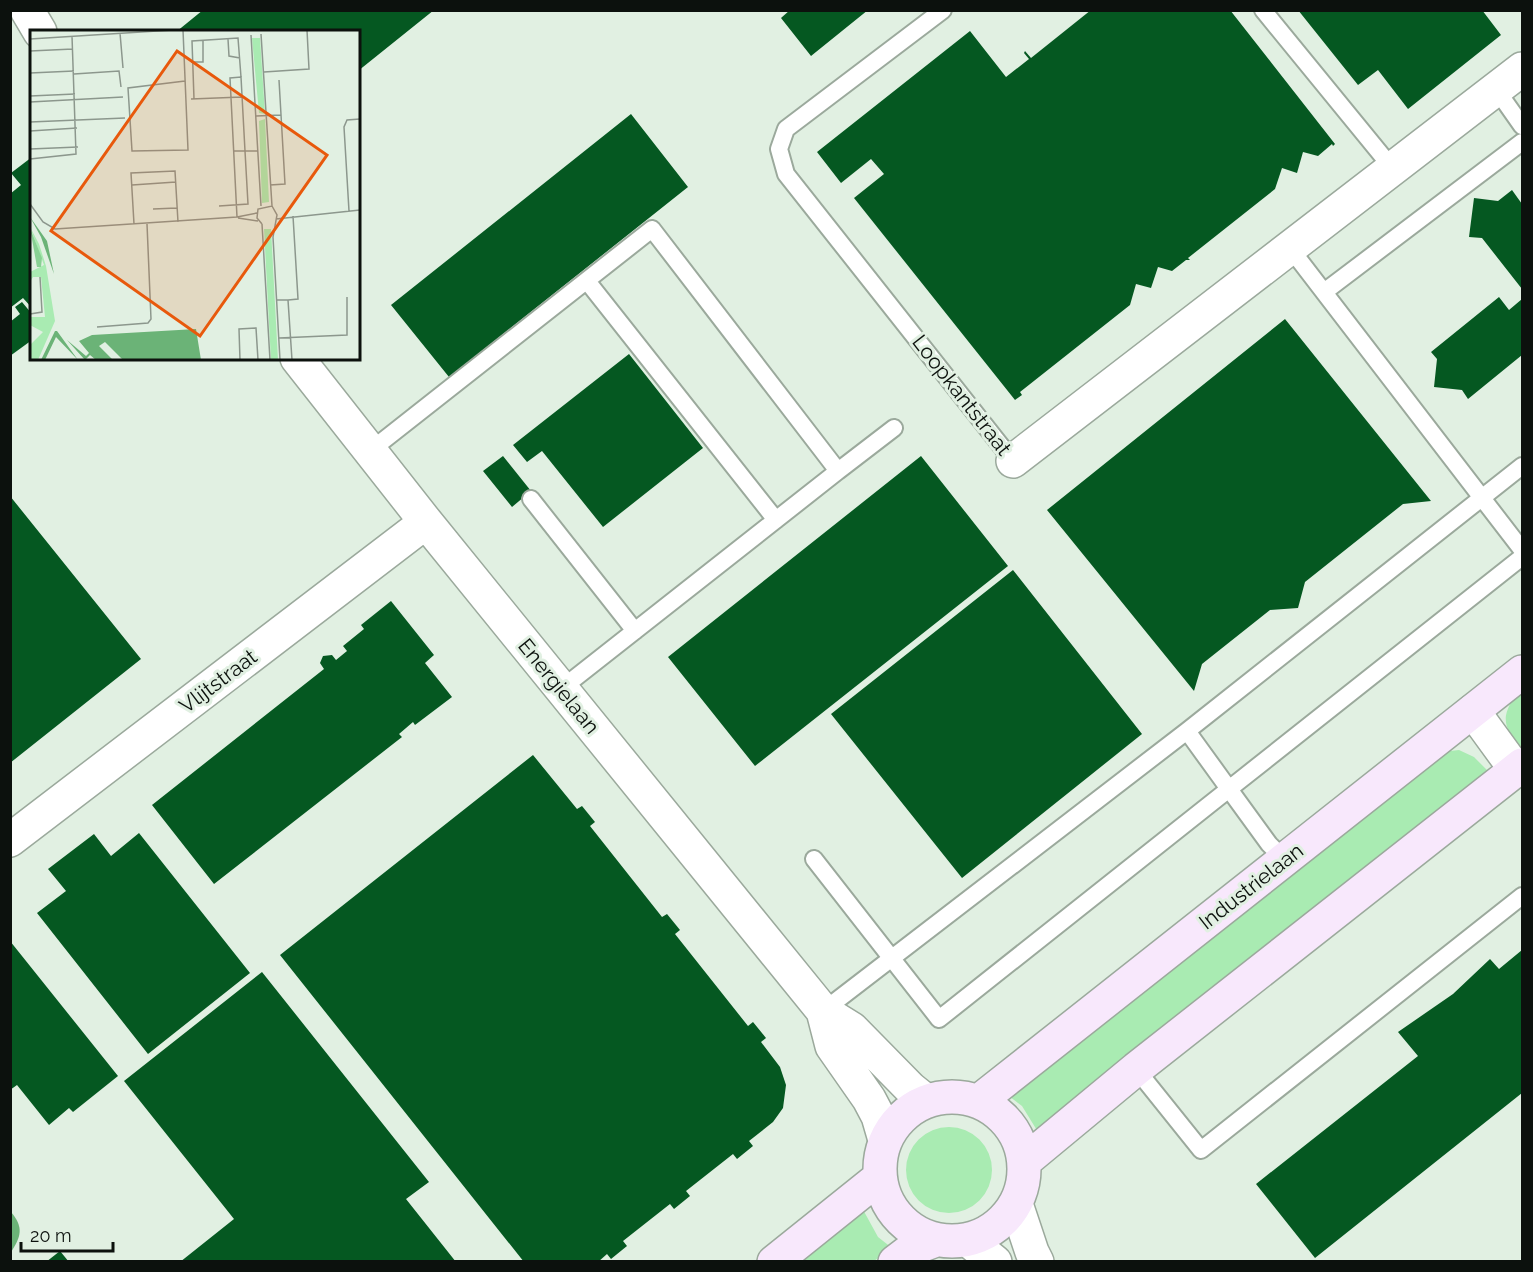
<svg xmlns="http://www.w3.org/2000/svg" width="1533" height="1272" font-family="Raleway,sans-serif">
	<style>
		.green { fill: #a9ebb2 }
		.water { fill: #6bb377 }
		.building { fill: #055821 }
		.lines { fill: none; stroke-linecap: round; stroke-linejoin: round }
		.lane-casing { stroke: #9ba99c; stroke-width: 20 }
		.street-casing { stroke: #9ba99c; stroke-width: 36 }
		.secondary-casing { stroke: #9ba99c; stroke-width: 36 }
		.lane { stroke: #fff; stroke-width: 16 }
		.street { stroke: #fff; stroke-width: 33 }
		.secondary { stroke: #f8e8fc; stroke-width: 33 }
		.labels { text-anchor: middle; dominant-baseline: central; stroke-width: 6; stroke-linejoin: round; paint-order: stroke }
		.street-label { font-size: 21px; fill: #0c110d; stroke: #e1f0e2 }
		.inset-road { fill: none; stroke: #8c978d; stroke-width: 1.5 }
		.view { fill: #e8590c; fill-opacity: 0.15; stroke: #e8590c; stroke-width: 3 }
		.inset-edge { fill: none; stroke: #0c110d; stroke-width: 3 }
	</style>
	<rect width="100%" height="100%" fill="#e1f0e2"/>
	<path class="green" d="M 1522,681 L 1522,753 C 1497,717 1504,717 1522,681 Z
		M 1459,750 L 1474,757 L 1492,775 L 1038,1132 L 1022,1106 L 1005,1093 L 1441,752 Z
		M906 1170a43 43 0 1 1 86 0a43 43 0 1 1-86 0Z
		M 861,1206 L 878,1237 L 892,1248 L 874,1261 L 791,1262 Z"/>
	<path class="water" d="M 11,1212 C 24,1227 21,1237 11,1252 Z"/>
	<path class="building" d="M 203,10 L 434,10 L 358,71 L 358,32 L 176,32 Z
		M 790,10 L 868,10 L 811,56 L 781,18 Z
		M 1091,10 L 1230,10 L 1335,144 L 1333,146 L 1332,144 L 1318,156 L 1303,152 L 1297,173 L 1282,168 L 1275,189 L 1188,258 L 1190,260 L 1186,260 L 1172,271 L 1158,267 L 1151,288 L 1136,284 L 1130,305 L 1020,392 L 1022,395 L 1015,400 L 854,198 L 884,174 L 871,159 L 841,183 L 817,152 L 970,31 L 1006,77 L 1029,59 L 1024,53 L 1025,51 L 1031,58 Z
		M 1298,10 L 1482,10 L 1501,35 L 1408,109 L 1378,70 L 1358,85 Z
		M 631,114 L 688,187 L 449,377 L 391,305 Z
		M 32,157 L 32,308 L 23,298 L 10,308 L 10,194 L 21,185 L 11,173 Z
		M 1512,190 L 1522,204 L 1522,289 L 1482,238 L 1469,237 L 1474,198 L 1498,201 Z
		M 1499,297 L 1509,310 L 1522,299 L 1522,355 L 1468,399 L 1462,390 L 1434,387 L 1437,359 L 1431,352 Z
		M 22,302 L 32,314 L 32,340 L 10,356 L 10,322 L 20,314 L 15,307 Z
		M 1285,319 L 1431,501 L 1403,504 L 1305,582 L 1298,608 L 1270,610 L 1202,664 L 1194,691 L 1047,510 Z
		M 629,354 L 703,448 L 603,527 L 542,451 L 527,462 L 513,445 Z
		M 503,456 L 531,491 L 512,507 L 483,471 Z
		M 921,456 L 1008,566 L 755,766 L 668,657 Z
		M 10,496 L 141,659 L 10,763 Z
		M 1013,570 L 1142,734 L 962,878 L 831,714 Z
		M 391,601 L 434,655 L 425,663 L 452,697 L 415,725 L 413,722 L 399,734 L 402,737 L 214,884 L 152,805 L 324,669 L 320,663 L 323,656 L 332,655 L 336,660 L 347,651 L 343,646 L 364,629 L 361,625 Z
		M 533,755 L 577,809 L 582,806 L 595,822 L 590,826 L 662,917 L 667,914 L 680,930 L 675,934 L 748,1026 L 753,1022 L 766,1038 L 761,1042 L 780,1067 L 786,1085 L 783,1108 L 773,1122 L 749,1141 L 753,1146 L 737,1159 L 733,1154 L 686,1191 L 690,1196 L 674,1209 L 670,1204 L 623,1241 L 627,1246 L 611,1259 L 607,1254 L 598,1262 L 524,1262 L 280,955 Z
		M 139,833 L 250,973 L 148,1054 L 37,913 L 66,891 L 48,869 L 94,834 L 111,856 Z
		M 10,941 L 118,1076 L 73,1112 L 69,1108 L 49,1125 L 17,1085 L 10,1090 Z
		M 1522,950 L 1522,1093 L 1315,1258 L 1256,1184 L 1418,1056 L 1398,1032 L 1453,994 L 1490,959 L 1499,969 Z
		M 262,972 L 429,1182 L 406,1199 L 456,1262 L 180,1262 L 234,1219 L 124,1081 Z
		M 60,1251 L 69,1262 L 46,1262 Z"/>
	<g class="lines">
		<g class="lane-casing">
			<path id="lane" d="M 943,10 L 786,129 L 779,149 L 786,174 L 1013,461
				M 1263,10 L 1393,169
				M 1496,89 L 1522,126
				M 1290,248 L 1522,550
				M 587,281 L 776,520
				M 1324,292 L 1522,142
				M 370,451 L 652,229 L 838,471 L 561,689
				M 838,471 L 894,428
				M 531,499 L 635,631
				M 1187,731 L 1229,789 L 1522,557
				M 814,859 L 939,1019 L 1229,789 L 1269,844 L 1284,859
				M 823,1011 L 1187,731 L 1522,466
				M 1136,1069 L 1201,1150 L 1522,896"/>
		</g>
		<g class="street-casing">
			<path id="street" d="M 27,10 L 40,32
				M 297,358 L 426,522 L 823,1011 L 852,1029 L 911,1089 L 926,1101
				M 1013,461 L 1522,69
				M 1473,711 L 1516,770
				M 10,840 L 426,522
				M 823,1011 L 832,1046 L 869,1099 L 878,1116 L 885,1140
				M 1016,1204 L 1032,1252 L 1037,1262
				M 968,1240 L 995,1262"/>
		</g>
		<g class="secondary-casing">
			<path id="secondary" d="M880 1169a72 72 0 1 1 144 0a72 72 0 1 1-144 0Z
				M 979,1101 L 1522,672
				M 1025,1161 L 1136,1069 L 1522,765
				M 774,1262 L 880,1177
				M 895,1262 L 912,1249 L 936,1240"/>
		</g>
		<use href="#lane" class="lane"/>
		<use href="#street" class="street"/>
		<use href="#secondary" class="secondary"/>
	</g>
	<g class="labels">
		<g class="street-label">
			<text transform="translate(962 395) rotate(52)">Loopkantstraat</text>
			<text transform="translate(218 681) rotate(-37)">Vlijtstraat</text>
			<text transform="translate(559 686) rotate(51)">Energielaan</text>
			<text transform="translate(1251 886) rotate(-38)">Industrielaan</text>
		</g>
	</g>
	<g transform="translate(30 30)">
		<rect width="330" height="330" fill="#e1f0e2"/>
		<path d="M 222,8 L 230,8 L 235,84 L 229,83 ZM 235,89 L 239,172 L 232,173 L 229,91 ZM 0,197 L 9,214 L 16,236 L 25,291 L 8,330 L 0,330 L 0,315 L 13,302 L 0,295 L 0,287 L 15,287 L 11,247 L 3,247 L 0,252 L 0,242 L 14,235 ZM 234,199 L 241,199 L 248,330 L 241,330 Z" fill="#a9ebb2"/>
		<path d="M 0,198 L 12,228 L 11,237 L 7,237 Z" fill="#88d193"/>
		<path d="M 0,187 L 17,211 L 24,244 L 11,207 ZM 166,299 L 171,330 L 93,330 L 75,312 L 69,316 L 83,330 L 66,330 L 60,325 L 55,330 L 37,310 L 56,326 L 59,323 L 49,311 L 62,305 ZM 25,301 L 27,301 L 48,330 L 26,307 L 15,330 L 11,330 Z" fill="#6bb377"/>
		<path class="inset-road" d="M 153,0 L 158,120 L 102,121 L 98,58 L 155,51M 90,3 L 93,38M 231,4 L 242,176M 221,5 L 231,176M 0,9 L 143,0M 198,9 L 199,26 L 210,28M 0,21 L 43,19M 161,32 L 173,32 L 173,10M 234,42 L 279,39 L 277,0M 0,43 L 44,41M 44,44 L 89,41 L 91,57M 0,66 L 45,64M 161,69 L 212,67M 164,69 L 162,11 L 208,8 L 211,47M 0,72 L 93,67M 226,86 L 251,85M 0,92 L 95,88M 0,101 L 47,98M 0,119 L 48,117M 204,121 L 215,121 L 211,47 L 200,48 L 207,187M 0,129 L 46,124 L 42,6M 102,155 L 146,152M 240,155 L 255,154 L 249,50M 0,174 L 13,192 L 25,199 L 207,187 L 227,183M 189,176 L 218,174 L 215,121 L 228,121M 123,179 L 147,178M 319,181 L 314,97 L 317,90 L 330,89M 208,188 L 228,191M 246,189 L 330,180M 104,194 L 101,143 L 145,141 L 148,192M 232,194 L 227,188 L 228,179 L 242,176 L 247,185 L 243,207 L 250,330M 232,194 L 240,330M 246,270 L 258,270 L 262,330M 258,270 L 268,269 L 263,186M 0,284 L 12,282 L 10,247M 67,297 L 118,293 L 121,289 L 117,194M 249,308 L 317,305 L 317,267M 210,330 L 209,299 L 226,298 L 228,330"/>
		<path class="view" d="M 147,21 L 297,125 L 170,306 L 21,201 Z"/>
		<rect width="330" height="330" class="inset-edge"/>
	</g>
	<rect width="1533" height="1272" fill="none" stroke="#0c110d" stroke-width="24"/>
	<path d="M21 1242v9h92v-9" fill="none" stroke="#0c110d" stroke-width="3"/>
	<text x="30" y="1242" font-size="18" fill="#0c110d" stroke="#e1f0e2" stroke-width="4.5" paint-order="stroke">20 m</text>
</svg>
